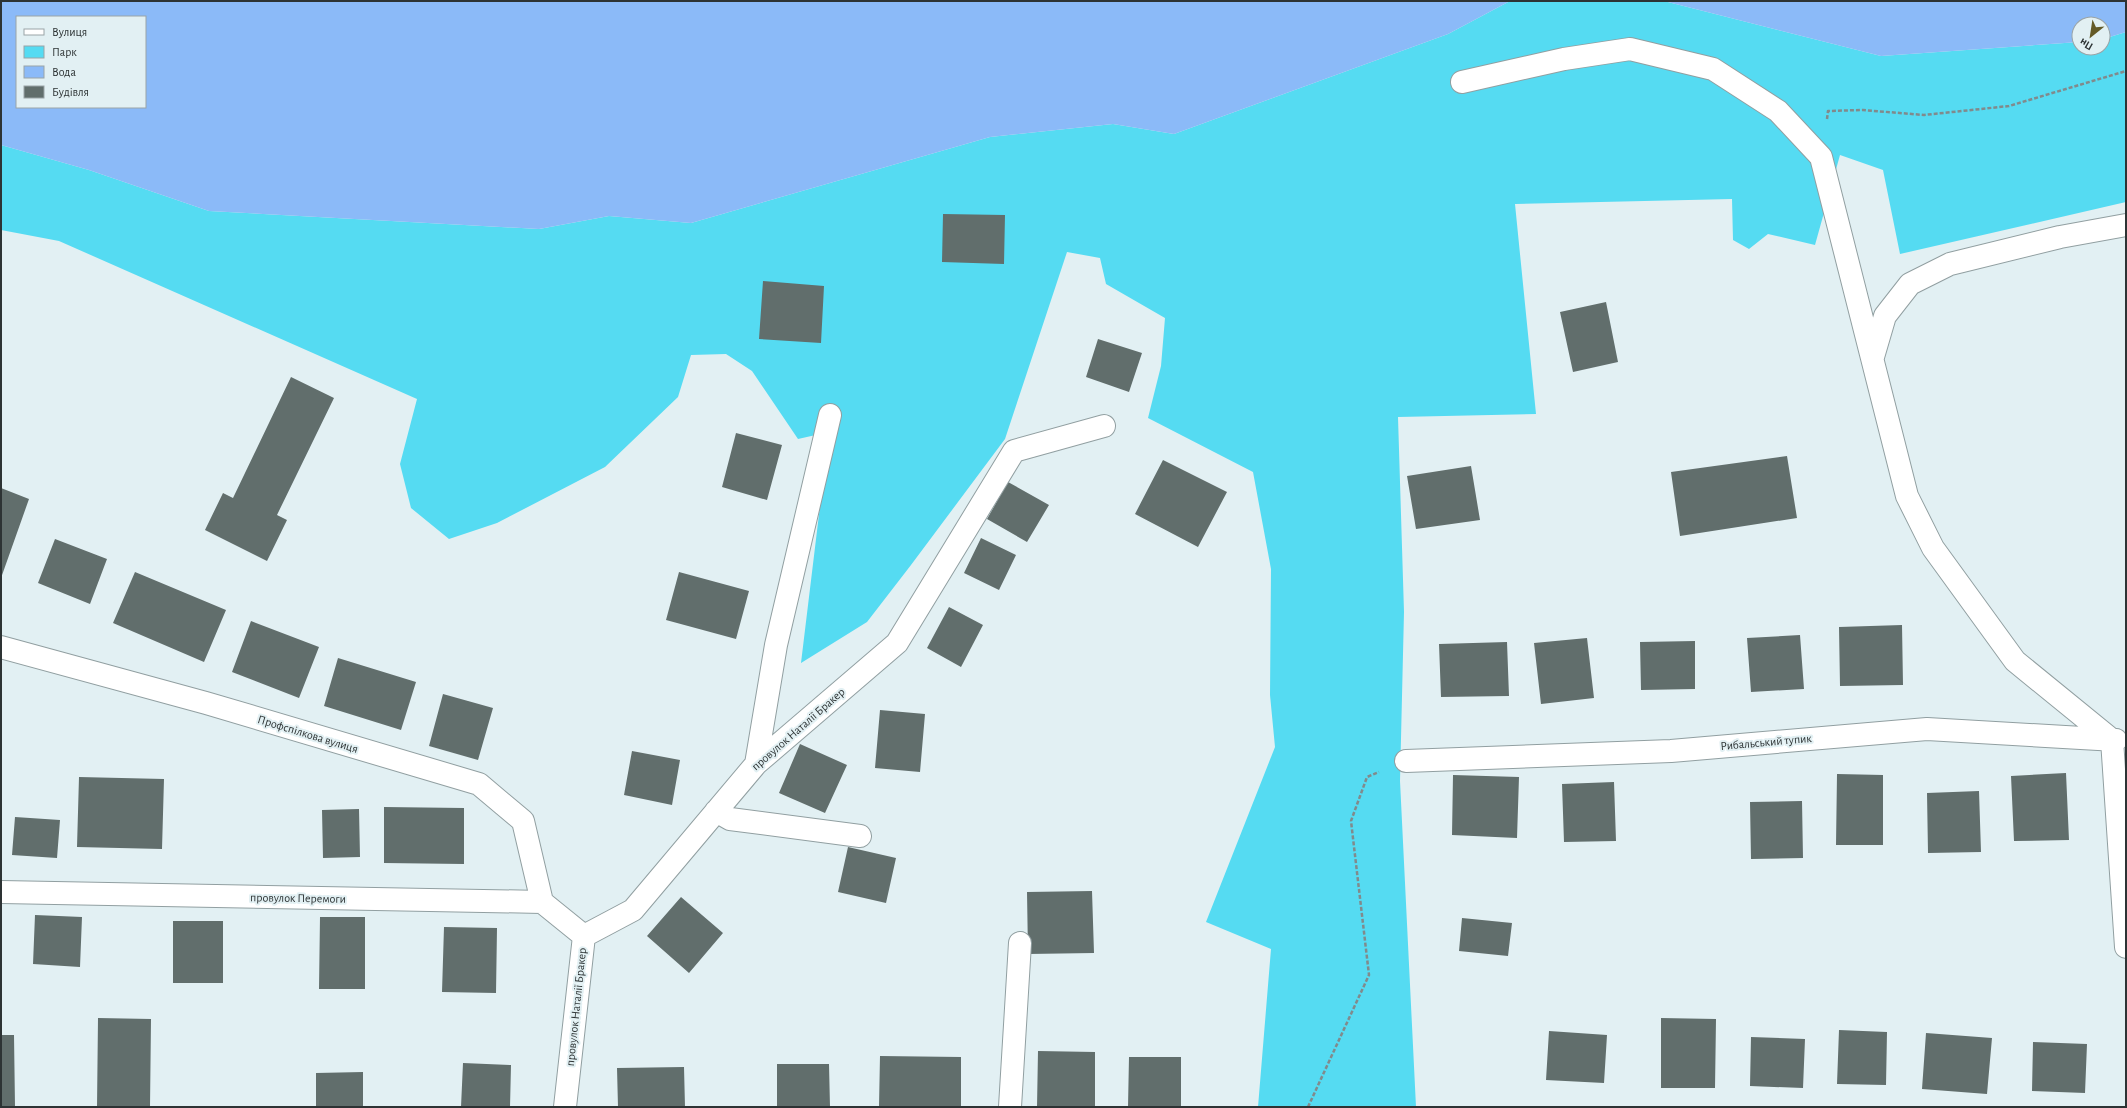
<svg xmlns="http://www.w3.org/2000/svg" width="2127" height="1108" font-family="'Alegreya Sans',sans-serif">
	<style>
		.green { fill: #55dbf2 }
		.water { fill: #8bbaf8; fill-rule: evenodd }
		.building { fill: #616e6c }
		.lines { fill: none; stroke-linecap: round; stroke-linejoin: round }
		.minor-casing { stroke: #919fa1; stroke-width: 24 }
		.path { stroke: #818a8c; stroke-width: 2.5; stroke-dasharray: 4 2; stroke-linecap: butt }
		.minor { stroke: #fff; stroke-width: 22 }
		.labels { text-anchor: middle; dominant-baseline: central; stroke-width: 4; stroke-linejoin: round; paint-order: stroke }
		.street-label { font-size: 12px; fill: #2d3334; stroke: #e2f0f3 }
	</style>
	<rect width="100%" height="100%" fill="#e2f0f3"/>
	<path class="green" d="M 1510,1 L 1664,1 L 1881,56 L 2079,42 L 2079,48 L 2103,48 L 2103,39 L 2126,32 L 2126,202 L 1900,254 L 1883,170 L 1840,155 L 1815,245 L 1768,234 L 1749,249 L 1733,240 L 1732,199 L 1515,204 L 1536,414 L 1398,417 L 1404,612 L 1400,781 L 1416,1107 L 1258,1107 L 1271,949 L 1206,922 L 1275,747 L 1270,695 L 1271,569 L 1253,472 L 1148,418 L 1161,366 L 1165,318 L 1106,284 L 1100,258 L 1067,252 L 1005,439 L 911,565 L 867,622 L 801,663 L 829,432 L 798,439 L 752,371 L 726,354 L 691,355 L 678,397 L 605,467 L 497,523 L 449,539 L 411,508 L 400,464 L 417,399 L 59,241 L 1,230 L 1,145 L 89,170 L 209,211 L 539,229 L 609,216 L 691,223 L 990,137 L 1113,124 L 1174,134 L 1448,34 Z"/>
	<path class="water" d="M 1,1 L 1510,1 L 1448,34 L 1174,134 L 1113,124 L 990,137 L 691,223 L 609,216 L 539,229 L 209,211 L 89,170 L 1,145 ZM 17,17 L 145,17 L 145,107 L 17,107 Z
		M 1664,1 L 2126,1 L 2126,32 L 2103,39 L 2103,24 L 2079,24 L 2079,42 L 1881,56 Z"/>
	<path class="building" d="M 943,214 L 1005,215 L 1004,264 L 942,262 Z
		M 763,281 L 824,286 L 821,343 L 759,339 Z
		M 1606,302 L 1618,362 L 1573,372 L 1560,312 Z
		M 1098,339 L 1142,353 L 1129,392 L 1086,377 Z
		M 291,377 L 334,398 L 277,515 L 287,520 L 267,561 L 205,530 L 223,493 L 233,498 Z
		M 736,433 L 782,445 L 767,500 L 722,487 Z
		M 1787,456 L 1797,518 L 1680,536 L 1671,472 Z
		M 1163,460 L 1227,492 L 1198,547 L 1135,514 Z
		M 1471,466 L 1480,520 L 1416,529 L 1407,476 Z
		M 1008,482 L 1049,505 L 1027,542 L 987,519 Z
		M 1,488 L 29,499 L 1,578 Z
		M 981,538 L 1016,555 L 999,590 L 964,573 Z
		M 55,539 L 107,559 L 90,604 L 38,583 Z
		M 135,572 L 226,610 L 204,662 L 113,623 Z
		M 679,572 L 749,591 L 736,639 L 666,620 Z
		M 949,607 L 983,625 L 961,667 L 927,648 Z
		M 251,621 L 319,647 L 299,698 L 232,672 Z
		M 1902,625 L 1903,685 L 1840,686 L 1839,627 Z
		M 1800,635 L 1804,689 L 1751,692 L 1747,638 Z
		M 1587,638 L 1594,698 L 1541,704 L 1534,643 Z
		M 1695,641 L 1695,689 L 1641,690 L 1640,642 Z
		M 1507,642 L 1509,696 L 1441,697 L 1439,644 Z
		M 338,658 L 416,682 L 401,730 L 324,706 Z
		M 443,694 L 493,708 L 478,760 L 429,746 Z
		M 880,710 L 925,714 L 920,772 L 875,768 Z
		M 800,744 L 847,765 L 825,813 L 779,793 Z
		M 632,751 L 680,760 L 672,805 L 624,795 Z
		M 2066,773 L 2069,840 L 2014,841 L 2011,776 Z
		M 1837,774 L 1883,775 L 1883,845 L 1836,845 Z
		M 1453,775 L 1519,777 L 1517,838 L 1452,835 Z
		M 79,777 L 164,779 L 162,849 L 77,847 Z
		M 1614,782 L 1616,841 L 1564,842 L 1562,784 Z
		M 1979,791 L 1981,852 L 1928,853 L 1927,793 Z
		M 1802,801 L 1803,858 L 1751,859 L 1750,802 Z
		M 384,807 L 464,808 L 464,864 L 384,863 Z
		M 359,809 L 360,857 L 323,858 L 322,810 Z
		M 15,817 L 60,820 L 57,858 L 12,855 Z
		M 848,847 L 896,858 L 886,903 L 838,892 Z
		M 1092,891 L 1094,953 L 1028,954 L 1027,892 Z
		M 681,897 L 723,933 L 689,973 L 647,936 Z
		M 35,915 L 82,917 L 80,967 L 33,964 Z
		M 320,917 L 365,917 L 365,989 L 319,989 Z
		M 1462,918 L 1512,923 L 1508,956 L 1459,951 Z
		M 173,921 L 223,921 L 223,983 L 173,983 Z
		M 444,927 L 497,928 L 496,993 L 442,992 Z
		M 98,1018 L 151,1019 L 150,1107 L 97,1107 Z
		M 1661,1018 L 1716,1019 L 1715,1088 L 1661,1088 Z
		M 1839,1030 L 1887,1032 L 1886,1085 L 1837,1084 Z
		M 1549,1031 L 1607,1035 L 1604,1083 L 1546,1080 Z
		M 1926,1033 L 1992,1038 L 1987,1094 L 1922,1089 Z
		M 1,1035 L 14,1035 L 15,1107 L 1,1107 Z
		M 1751,1037 L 1805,1039 L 1803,1088 L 1750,1086 Z
		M 2033,1042 L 2087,1044 L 2085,1093 L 2032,1091 Z
		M 1038,1051 L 1095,1052 L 1095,1107 L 1037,1107 Z
		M 880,1056 L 961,1057 L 961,1107 L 879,1107 Z
		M 1129,1057 L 1181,1057 L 1181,1107 L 1128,1107 Z
		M 463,1063 L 511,1065 L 510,1107 L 461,1107 Z
		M 777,1064 L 829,1064 L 830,1107 L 777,1107 Z
		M 684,1067 L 685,1107 L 618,1107 L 617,1068 Z
		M 363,1072 L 363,1107 L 316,1107 L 316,1073 Z"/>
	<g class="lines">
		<g class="minor-casing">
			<path id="minor" d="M 1462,82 L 1564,59 L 1630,49 L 1713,69 L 1778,111 L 1821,157 L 1907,496 L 1933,548 L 2015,661 L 2112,740 L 2126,947
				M 1873,357 L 1885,316 L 1910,284 L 1950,264 L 2060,237 L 2126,225
				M 1,647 L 206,703 L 479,784 L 523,821 L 542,902
				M 1406,761 L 1671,751 L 1927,729 L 2116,740
				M 756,764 L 776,645 L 830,415
				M 716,811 L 730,819 L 860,836
				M 1,892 L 542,902 L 584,936
				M 565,1107 L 584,936 L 633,910 L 756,764 L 897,643 L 1014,451 L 1104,426
				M 1010,1107 L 1020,943"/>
		</g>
		<path class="path" d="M 1827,119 L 1828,111 L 1863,110 L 1924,115 L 2009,106 L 2126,71
			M 1308,1107 L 1369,975 L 1351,821 L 1367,777 L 1379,772"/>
		<use href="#minor" class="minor"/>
	</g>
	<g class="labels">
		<g class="street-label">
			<text transform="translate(798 729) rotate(-41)">провулок Наталії Бракер</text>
			<text transform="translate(308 734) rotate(17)">Профспілкова вулиця</text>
			<text transform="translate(1766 742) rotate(-5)">Рибальський тупик</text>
			<text transform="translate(298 898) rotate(1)">провулок Перемоги</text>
			<text transform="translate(576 1007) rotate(-84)">провулок Наталії Бракер</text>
		</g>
	</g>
	<rect width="2127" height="1108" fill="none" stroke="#2d3334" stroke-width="4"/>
	<rect x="16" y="16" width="130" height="92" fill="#e2f0f3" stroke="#9aa4a7"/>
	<rect x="24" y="29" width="20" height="6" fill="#ffffff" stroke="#9aa4a7"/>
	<text x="52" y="36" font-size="12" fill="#2d3334">Вулиця</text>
	<rect x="24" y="46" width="20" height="12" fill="#55dbf2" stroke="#9aa4a7"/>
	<text x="52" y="56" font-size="12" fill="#2d3334">Парк</text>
	<rect x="24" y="66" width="20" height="12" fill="#8bbaf8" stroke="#9aa4a7"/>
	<text x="52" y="76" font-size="12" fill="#2d3334">Вода</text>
	<rect x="24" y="86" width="20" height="12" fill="#616e6c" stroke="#9aa4a7"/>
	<text x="52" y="96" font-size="12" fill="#2d3334">Будівля</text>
	<g transform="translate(2091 36) rotate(210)"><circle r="19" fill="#e2f0f3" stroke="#9aa4a7"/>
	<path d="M0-3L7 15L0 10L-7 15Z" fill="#645a27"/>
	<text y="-6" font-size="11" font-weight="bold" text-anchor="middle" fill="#2d3334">Пн</text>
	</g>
</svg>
